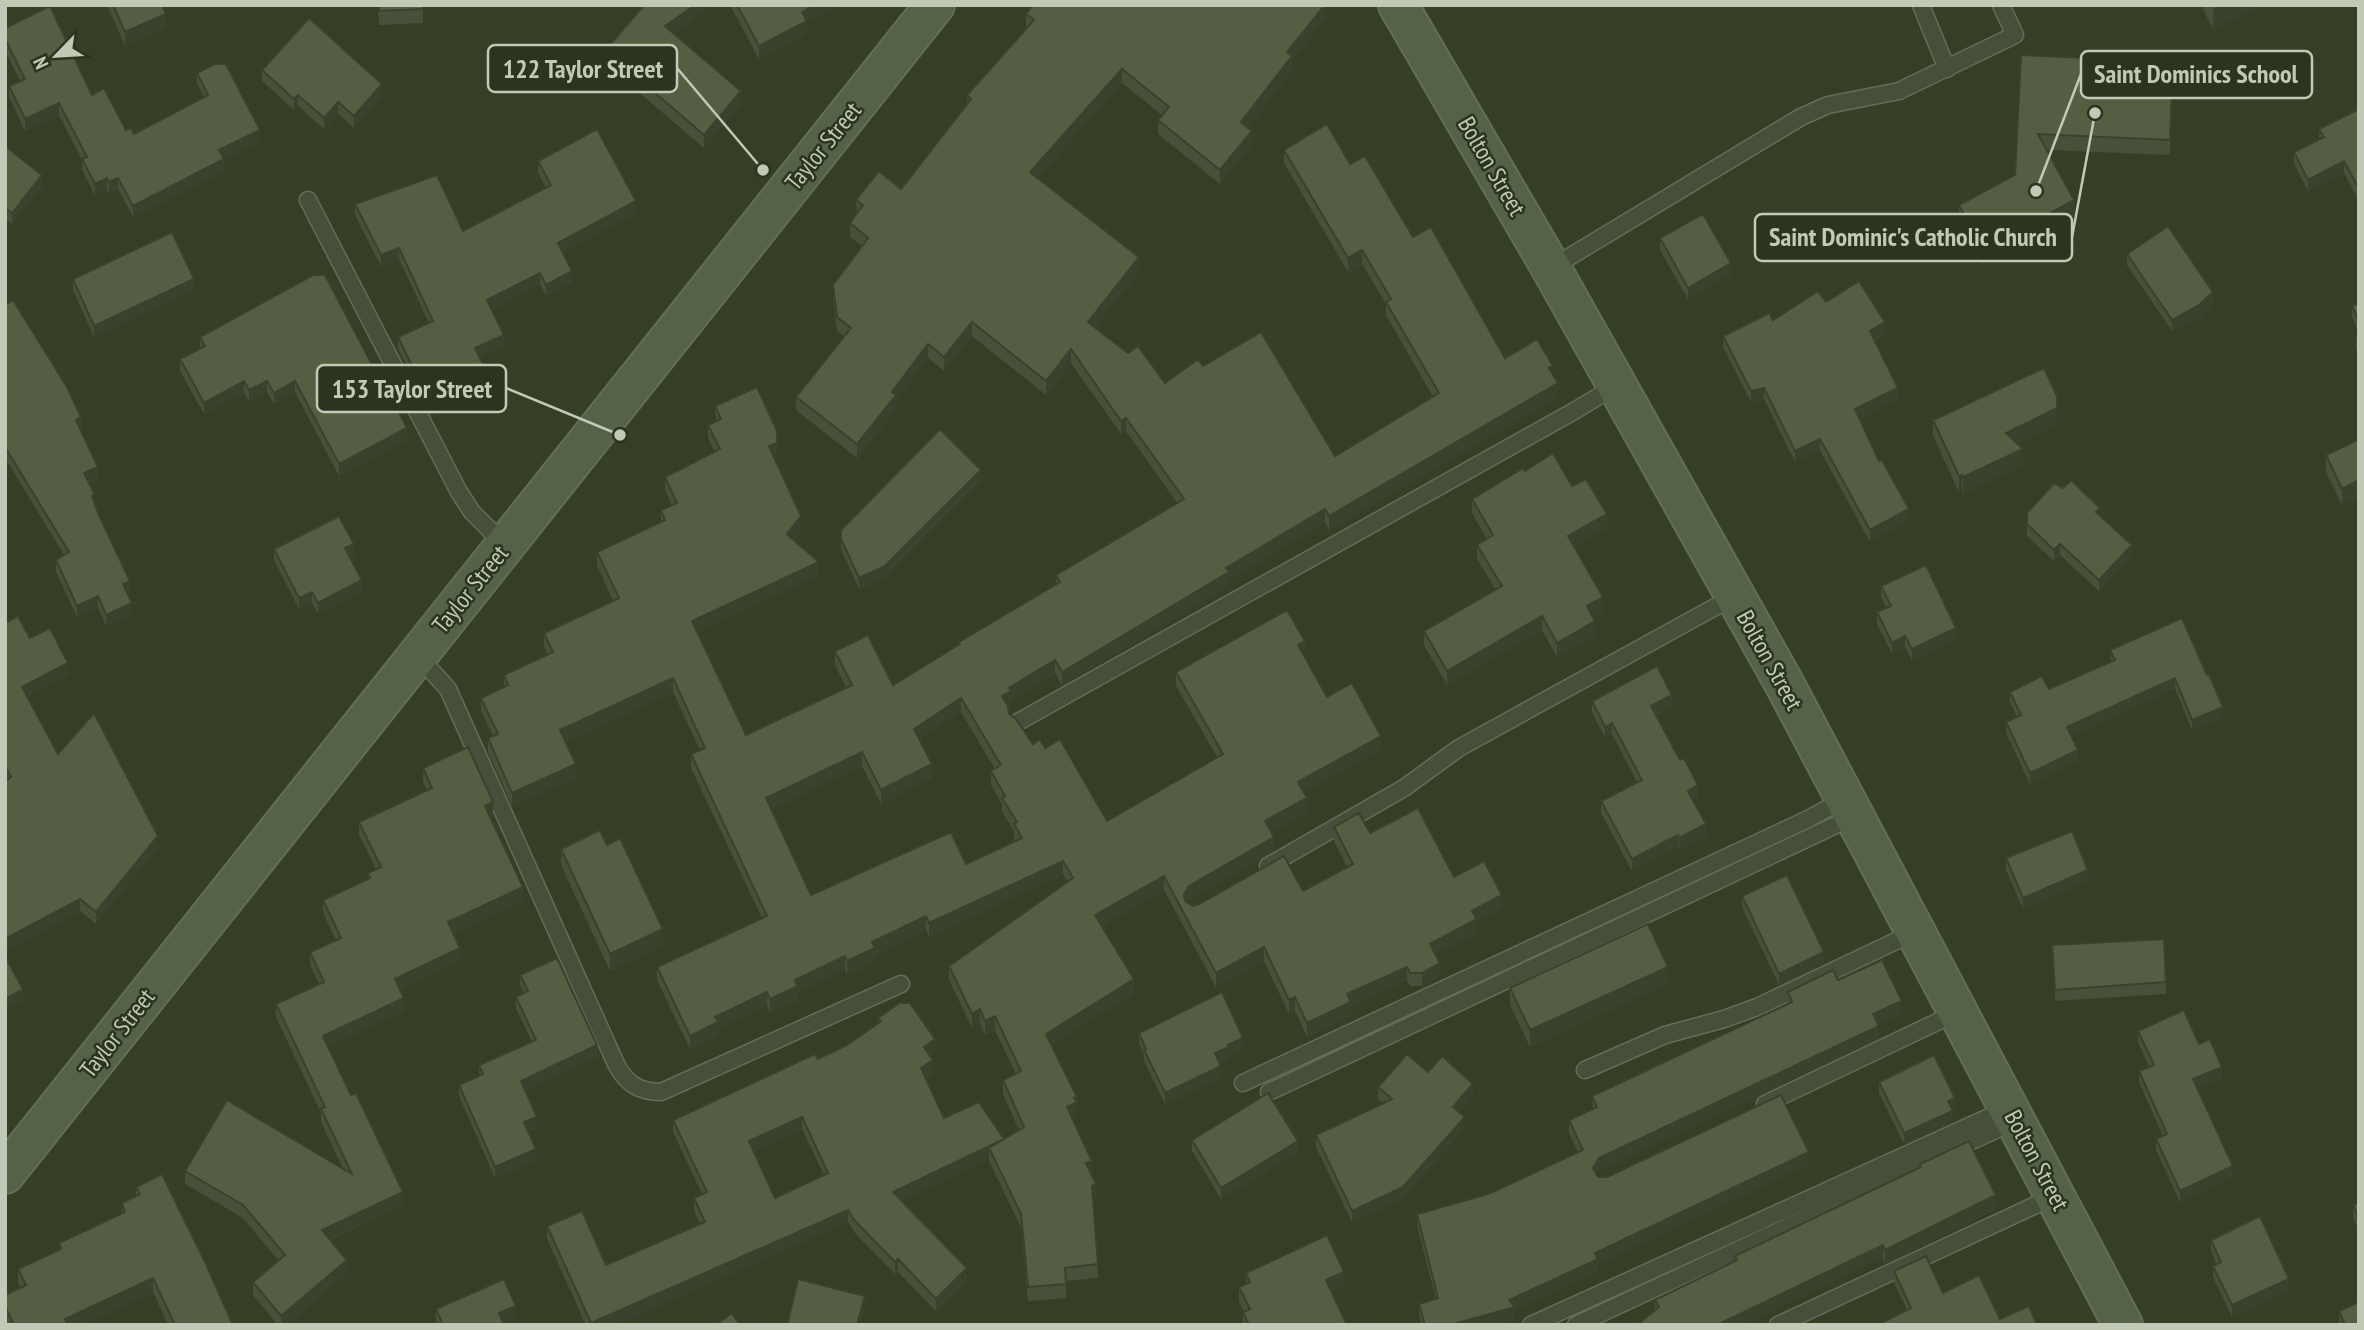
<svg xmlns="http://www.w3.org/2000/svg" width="2364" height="1330" font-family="'PT Sans Narrow',sans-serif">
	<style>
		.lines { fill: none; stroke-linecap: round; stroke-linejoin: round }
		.lane-casing { stroke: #636d58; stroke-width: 19 }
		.secondary-casing { stroke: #636d58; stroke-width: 42 }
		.lane { stroke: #454f3a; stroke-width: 16 }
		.secondary { stroke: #556248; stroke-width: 38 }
		.wall { fill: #475139; fill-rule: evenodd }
		.shaded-wall { fill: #3a422e }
		.building { fill: #535e42; stroke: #3a422e; stroke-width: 2; fill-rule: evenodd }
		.labels { text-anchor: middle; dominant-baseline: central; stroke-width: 5; stroke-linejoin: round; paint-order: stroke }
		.street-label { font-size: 24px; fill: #c0cab6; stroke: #2a341e }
		.leader { fill: none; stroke: #c0cab6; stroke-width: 2.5 }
		.callout-dot { fill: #c0cab6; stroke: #2a341e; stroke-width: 2.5 }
		.callout { fill: #2a341e; stroke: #c0cab6; stroke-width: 2.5 }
		.callout-label { font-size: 26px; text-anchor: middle; font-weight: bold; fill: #c0cab6 }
	</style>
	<rect width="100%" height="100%" fill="#343f26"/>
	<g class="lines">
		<g class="lane-casing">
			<path id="lane" d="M 1921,5 L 1947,69
				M 308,200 L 459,492 L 472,512 L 505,545
				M 1551,268 L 1801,117 L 1828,105 L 1899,91 L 2015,35 L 2001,5
				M 417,655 L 448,689 L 617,1066 C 627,1084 640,1092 661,1092 L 901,984
				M 1018,722 L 1576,410 L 1617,385
				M 1268,866 L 1404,788 L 1459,748 L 1735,596
				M 1585,1070 L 1665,1035 L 1724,1019 L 1757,1007 L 1915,932
				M 1243,1083 L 1806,820 L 1845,799
				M 1269,1092 L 1855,816
				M 1765,1104 L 1958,1012
				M 1531,1325 L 2009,1108
				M 1576,1325 L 2015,1121
				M 1778,1325 L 2055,1196"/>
		</g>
		<g class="secondary-casing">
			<path id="secondary" d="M 1398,5 L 1551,268 L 1784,683 L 2123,1325
				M 5,1174 L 935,5"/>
		</g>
		<use href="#lane" class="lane"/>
		<use href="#secondary" class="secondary"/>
	</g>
	<path class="wall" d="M 107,5 L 162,5 L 166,28 L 125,46 Z
		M 378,5 L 423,5 L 423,23 L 379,25 Z
		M 730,5 L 839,5 L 807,22 L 807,34 L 759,59 Z
		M 1327,5 L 1327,17 L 1292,60 L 1292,70 L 1248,127 L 1252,145 L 1220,184 L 1158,134 L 1158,120 L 1162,115 L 1122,83 L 1037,178 L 1139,271 L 1095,327 L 1165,383 L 1203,366 L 1335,456 L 1433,397 L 1386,315 L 1386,304 L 1362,264 L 1348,272 L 1284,163 L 1284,150 L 1350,164 L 1413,237 L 1505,358 L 1553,375 L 1558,397 L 1329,530 L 1325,522 L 1229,580 L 1229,586 L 1062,685 L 1055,673 L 1011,700 L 1011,704 L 1008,706 L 1009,714 L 1033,744 L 1045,748 L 1107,821 L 1217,757 L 1176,686 L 1176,672 L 1305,655 L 1304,655 L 1327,697 L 1381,749 L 1304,792 L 1307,812 L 1271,832 L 1274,851 L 1189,900 L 1187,902 L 1193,906 L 1303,891 L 1347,867 L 1334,841 L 1334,827 L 1370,833 L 1454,877 L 1502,908 L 1477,922 L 1477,933 L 1435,954 L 1440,977 L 1422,986 L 1410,986 L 1407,980 L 1351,1006 L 1351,1016 L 1307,1037 L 1295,1011 L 1289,1014 L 1264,961 L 1216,987 L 1164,890 L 1101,926 L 1134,993 L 1051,1044 L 1077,1097 L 1077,1116 L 1072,1118 L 1092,1174 L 1091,1175 L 1096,1198 L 1093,1200 L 1098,1264 L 1098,1278 L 1066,1281 L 1066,1298 L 1028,1301 L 1021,1227 L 989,1161 L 989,1159 L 901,1201 L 967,1280 L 936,1311 L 898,1272 L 895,1274 L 854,1232 L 848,1222 L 615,1325 L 586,1325 L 547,1239 L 547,1226 L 606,1265 L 700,1224 L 694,1211 L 694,1198 L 702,1194 L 673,1132 L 673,1120 L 818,1059 L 847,1045 L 878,1023 L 878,1018 L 935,1052 L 930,1056 L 933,1073 L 926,1078 L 944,1118 L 1004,1139 L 1019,1130 L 1003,1094 L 1003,1080 L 1016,1074 L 995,1030 L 985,1035 L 980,1023 L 972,1028 L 949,980 L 949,966 L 1068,882 L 1063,874 L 929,937 L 926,930 L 875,955 L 875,962 L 847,975 L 845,970 L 798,992 L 798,1000 L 770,1013 L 767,1005 L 718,1029 L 718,1036 L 690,1049 L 657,980 L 657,967 L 762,918 L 691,768 L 691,754 L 700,750 L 673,692 L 565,742 L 576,778 L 512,806 L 488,752 L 488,738 L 493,736 L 481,711 L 481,698 L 504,687 L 504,675 L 548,655 L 544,646 L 544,633 L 613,601 L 597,565 L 597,552 L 661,522 L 661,510 L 672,505 L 665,490 L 665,477 L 715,452 L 708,438 L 708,425 L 716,421 L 715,406 L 777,456 L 774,458 L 801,530 L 794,540 L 819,575 L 697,632 L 746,735 L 846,687 L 835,665 L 835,651 L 893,685 L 959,645 L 959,642 L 1056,584 L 1056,575 L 1177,503 L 1126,431 L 1121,434 L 1071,363 L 1046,395 L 972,336 L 944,371 L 928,358 L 896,400 L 896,408 L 857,458 L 796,410 L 796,397 L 844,336 L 837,331 L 833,299 L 833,285 L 862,246 L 850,237 L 850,223 L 857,214 L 856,200 L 901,189 L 967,103 L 967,95 L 1026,28 L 1026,14 ZM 961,712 L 995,769 L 991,771 L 991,785 L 1002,804 L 1002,811 L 1014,831 L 1014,838 L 1016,841 L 966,864 L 811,895 L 771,809 L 862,766 L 881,804 L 932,778 L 919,739 ZM 802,1129 L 824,1175 L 775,1198 L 754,1151 Z
		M 2201,5 L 2262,5 L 2213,29 Z
		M 5,28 L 92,95 L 126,130 L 134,134 L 204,97 L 197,84 L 197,73 L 260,141 L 224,159 L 224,171 L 133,217 L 118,189 L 109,194 L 107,189 L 95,195 L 82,170 L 82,160 L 59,115 L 25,131 L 9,97 L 9,86 L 20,81 L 5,50 Z
		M 673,33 L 741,104 L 704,148 L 616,73 L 602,82 L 595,75 L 595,62 Z
		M 2021,55 L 2173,77 L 2170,155 L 2047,150 L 2074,215 L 1983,265 L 1959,220 L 1959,205 L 2015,175 Z
		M 262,70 L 382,96 L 354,128 L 338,113 L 324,129 L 298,106 L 294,110 L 262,81 Z
		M 2359,109 L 2359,201 L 2344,173 L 2308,191 L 2294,164 L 2294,152 L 2319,139 L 2319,129 Z
		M 5,146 L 42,187 L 12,224 L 5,219 Z
		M 538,161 L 636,213 L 562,252 L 572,282 L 546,296 L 540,284 L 492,309 L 504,346 L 480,357 L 484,377 L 459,389 L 460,402 L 431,416 L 398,348 L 398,337 L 429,323 L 399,259 L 381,266 L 355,215 L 355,204 L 463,231 L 546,188 L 538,172 Z
		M 1660,238 L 1731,274 L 1688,299 L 1660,250 Z
		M 2127,254 L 2213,303 L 2199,317 L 2172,331 L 2127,265 Z
		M 313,275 L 407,440 L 339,476 L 295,392 L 274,404 L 267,392 L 249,401 L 244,392 L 204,414 L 180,371 L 180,359 L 200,348 L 200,337 Z
		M 73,279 L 194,290 L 94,337 L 73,290 Z
		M 2359,303 L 2359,333 L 2352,317 L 2352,306 Z
		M 5,305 L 81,429 L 98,478 L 89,483 L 95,504 L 130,592 L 128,593 L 132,614 L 106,626 L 98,607 L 77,617 L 56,572 L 56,560 L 64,555 L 5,458 Z
		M 1773,320 L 1885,333 L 1875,340 L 1898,399 L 1859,419 L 1879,461 L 1909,520 L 1870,542 L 1820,450 L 1795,462 L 1764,399 L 1751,402 L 1723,347 L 1723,336 Z
		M 2359,337 L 2359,354 L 2356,349 L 2356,338 Z
		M 1933,420 L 2057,424 L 2017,444 L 2023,465 L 1963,494 L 1962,491 L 1959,492 L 1933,436 Z
		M 2359,439 L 2359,497 L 2342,505 L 2326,472 L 2326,455 Z
		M 1525,471 L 1572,486 L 1607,528 L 1574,547 L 1603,611 L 1593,617 L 1595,635 L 1557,657 L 1542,630 L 1447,685 L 1424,645 L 1424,631 L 1496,590 L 1477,559 L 1477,545 L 1487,539 L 1472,513 L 1472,499 Z
		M 981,480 L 885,577 L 859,589 L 841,549 L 841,530 Z
		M 2027,513 L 2100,516 L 2132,557 L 2099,591 L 2060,555 L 2054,561 L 2027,536 Z
		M 274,549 L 354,556 L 349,558 L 362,592 L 318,614 L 312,603 L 299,609 L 274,560 Z
		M 1881,586 L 1956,639 L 1912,661 L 1905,647 L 1892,654 L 1877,624 L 1877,612 L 1886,608 L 1881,597 Z
		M 2182,618 L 2223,718 L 2192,730 L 2175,689 L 2071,736 L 2078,760 L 2030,784 L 2006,733 L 2006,722 L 2017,717 L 2010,702 L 2010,692 L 2049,689 L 2111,661 L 2110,650 Z
		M 5,623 L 30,638 L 68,675 L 27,696 L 58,754 L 158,847 L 96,924 L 80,911 L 5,951 L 5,781 L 6,780 L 5,778 Z
		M 1592,701 L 1672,707 L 1656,715 L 1698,797 L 1693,799 L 1706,836 L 1679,850 L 1678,846 L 1632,871 L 1601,813 L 1601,801 L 1637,782 L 1612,734 L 1605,738 L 1592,712 Z
		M 423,768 L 493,815 L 490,817 L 523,900 L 453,933 L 460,961 L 400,989 L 404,1011 L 328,1046 L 403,1205 L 330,1240 L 347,1273 L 286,1325 L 278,1325 L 253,1295 L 253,1282 L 279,1261 L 243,1218 L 185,1184 L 185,1171 L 343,1169 L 321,1122 L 321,1113 L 276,1017 L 276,1004 L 319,984 L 310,965 L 310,952 L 336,940 L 323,913 L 323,900 L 368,880 L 368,873 L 376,869 L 359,835 L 359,822 L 427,791 L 423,781 Z
		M 607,845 L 663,946 L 610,971 L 561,865 L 561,849 Z
		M 2006,858 L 2088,881 L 2023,909 L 2006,870 Z
		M 1742,896 L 1824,964 L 1779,985 L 1742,907 Z
		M 2052,945 L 2166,982 L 2166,994 L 2055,1001 Z
		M 520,975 L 597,1057 L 525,1090 L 537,1128 L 528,1132 L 536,1161 L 495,1178 L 459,1096 L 459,1085 L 479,1076 L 479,1065 L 532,1042 L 516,1008 L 516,997 L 524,993 L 520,986 Z
		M 1838,980 L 1902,1013 L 1878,1024 L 1879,1038 L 1599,1171 L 1596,1174 L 1598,1177 L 1607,1177 L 1809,1164 L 1598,1264 L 1598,1271 L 1515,1310 L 1515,1319 L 1495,1325 L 1422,1325 L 1419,1316 L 1419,1304 L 1436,1299 L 1417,1226 L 1417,1214 L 1488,1194 L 1578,1152 L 1569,1133 L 1569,1120 L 1593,1109 L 1592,1096 L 1788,1004 L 1788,992 Z
		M 1668,983 L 1530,1047 L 1510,1005 L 1510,988 Z
		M 2138,1031 L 2199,1044 L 2222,1078 L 2197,1089 L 2233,1177 L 2180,1202 L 2156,1150 L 2156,1139 L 2163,1136 L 2139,1082 L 2139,1071 L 2149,1067 L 2138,1042 Z
		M 1139,1033 L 1243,1049 L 1229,1056 L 1229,1058 L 1220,1063 L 1221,1078 L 1165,1104 L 1144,1061 L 1144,1055 L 1139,1044 Z
		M 1428,1072 L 1473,1095 L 1459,1112 L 1465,1128 L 1403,1198 L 1352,1222 L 1316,1147 L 1316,1135 L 1383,1103 L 1378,1099 L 1378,1087 Z
		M 1879,1082 L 1955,1109 L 1953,1110 L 1953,1122 L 1904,1144 L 1879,1093 Z
		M 1192,1140 L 1298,1152 L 1221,1199 L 1192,1151 Z
		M 1920,1164 L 1996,1209 L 1885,1264 L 1883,1258 L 1655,1310 L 1655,1300 L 1735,1261 L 1735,1256 L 1920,1168 Z
		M 136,1187 L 233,1325 L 168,1325 L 153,1292 L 83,1325 L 8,1325 L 5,1319 L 5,1295 L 20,1288 L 18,1283 L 18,1269 L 59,1250 L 59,1243 L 122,1213 L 122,1203 L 136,1196 Z
		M 2359,1203 L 2359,1230 L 2353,1217 L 2353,1205 Z
		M 2211,1240 L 2289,1290 L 2232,1317 L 2213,1277 L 2213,1266 L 2216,1264 L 2211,1251 Z
		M 1894,1271 L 1943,1293 L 2000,1319 L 1907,1310 L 1894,1283 Z
		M 1246,1273 L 1344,1285 L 1331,1291 L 1347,1325 L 1243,1325 L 1243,1312 L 1244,1312 L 1239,1301 L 1239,1287 L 1246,1284 Z
		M 436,1309 L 516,1317 L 503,1323 L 504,1325 L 438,1325 L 436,1321 Z
		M 2339,1311 L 2359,1325 L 2339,1325 Z"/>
	<path class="shaded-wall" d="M 5,5 L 13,5 L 13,6 L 5,10 Z
		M 695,5 L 714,5 L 665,39 L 665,26 Z
		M 814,5 L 839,5 L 807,22 L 807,34 L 759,59 L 759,46 L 802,12 Z
		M 1325,5 L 1327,5 L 1327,17 L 1292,60 L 1292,70 L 1241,136 L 1241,122 L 1287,52 Z
		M 2220,5 L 2262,5 L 2213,29 L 2213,9 Z
		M 166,14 L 166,28 L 125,46 L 125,32 Z
		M 616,59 L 616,73 L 602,82 L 602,69 Z
		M 1122,69 L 1122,83 L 1030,186 L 1030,172 Z
		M 382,84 L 382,96 L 354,128 L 354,116 Z
		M 741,91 L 741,104 L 704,148 L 704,135 Z
		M 298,95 L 298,106 L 294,110 L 294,99 Z
		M 338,102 L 338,113 L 324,129 L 324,118 Z
		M 59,103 L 59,115 L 25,131 L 25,119 Z
		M 260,130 L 260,141 L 219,162 L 219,150 Z
		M 1252,131 L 1252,145 L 1220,184 L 1220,170 Z
		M 224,159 L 224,171 L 133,217 L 133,206 Z
		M 2344,161 L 2344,173 L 2308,191 L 2308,180 Z
		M 42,175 L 42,187 L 12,224 L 12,213 Z
		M 107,178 L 107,189 L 95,195 L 95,184 Z
		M 118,178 L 118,189 L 109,194 L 109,182 Z
		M 2074,200 L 2074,215 L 1983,265 L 1983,250 Z
		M 636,201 L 636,213 L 558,254 L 558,243 Z
		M 399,248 L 399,259 L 381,266 L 381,255 Z
		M 1362,250 L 1362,264 L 1348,272 L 1348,258 Z
		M 1139,257 L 1139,271 L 1088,336 L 1088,322 Z
		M 1731,263 L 1731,274 L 1688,299 L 1688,288 Z
		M 572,271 L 572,282 L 546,296 L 546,285 Z
		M 540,273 L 540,284 L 487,312 L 487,300 Z
		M 194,279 L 194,290 L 94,337 L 94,326 Z
		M 2213,292 L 2213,303 L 2199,317 L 2172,331 L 2172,320 Z
		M 972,322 L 972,336 L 944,371 L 944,357 Z
		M 1885,322 L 1885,333 L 1870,342 L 1870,331 Z
		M 504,335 L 504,346 L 475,360 L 475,348 Z
		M 928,344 L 928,358 L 896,400 L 896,408 L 857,458 L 857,444 L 892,392 Z
		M 1071,349 L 1071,363 L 1046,395 L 1046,381 Z
		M 484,366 L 484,377 L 455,391 L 455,380 Z
		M 244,381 L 244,392 L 204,414 L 204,403 Z
		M 267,381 L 267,392 L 249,401 L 249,390 Z
		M 295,381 L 295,392 L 274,404 L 274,393 Z
		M 1558,383 L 1558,397 L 1329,530 L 1329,516 Z
		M 1764,388 L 1764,399 L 1751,402 L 1751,391 Z
		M 1898,388 L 1898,399 L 1855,421 L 1855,409 Z
		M 460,391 L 460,402 L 431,416 L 431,405 Z
		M 2057,408 L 2057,424 L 2006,450 L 2006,433 Z
		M 81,417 L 81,429 L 76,431 L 76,420 Z
		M 1126,418 L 1126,431 L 1121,434 L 1121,421 Z
		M 407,428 L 407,440 L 339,476 L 339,464 Z
		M 1820,439 L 1820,450 L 1795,462 L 1795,451 Z
		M 777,443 L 777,456 L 769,460 L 769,446 Z
		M 2023,449 L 2023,465 L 1963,494 L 1963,477 Z
		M 98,467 L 98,478 L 84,485 L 84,473 Z
		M 981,470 L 981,480 L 885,577 L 859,589 L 859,578 Z
		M 1962,475 L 1962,491 L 1959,492 L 1959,476 Z
		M 2359,480 L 2359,497 L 2342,505 L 2342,489 Z
		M 1325,509 L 1325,522 L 1229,580 L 1229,586 L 1062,685 L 1062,672 L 1226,568 Z
		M 1909,509 L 1909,520 L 1870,542 L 1870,530 Z
		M 1607,514 L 1607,528 L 1568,551 L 1568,536 Z
		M 801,516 L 801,530 L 787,548 L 787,534 Z
		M 354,544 L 354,556 L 345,560 L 345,548 Z
		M 2060,544 L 2060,555 L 2054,561 L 2054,550 Z
		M 2132,545 L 2132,557 L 2099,591 L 2099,580 Z
		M 819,562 L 819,575 L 692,635 L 692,621 Z
		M 362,580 L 362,592 L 318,614 L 318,603 Z
		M 130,581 L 130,592 L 123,596 L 123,584 Z
		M 312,592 L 312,603 L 299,609 L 299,598 Z
		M 98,596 L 98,607 L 77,617 L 77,606 Z
		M 1603,597 L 1603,611 L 1587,621 L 1587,606 Z
		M 132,603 L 132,614 L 106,626 L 106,615 Z
		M 1542,616 L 1542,630 L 1447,685 L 1447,671 Z
		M 1595,621 L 1595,635 L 1557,657 L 1557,643 Z
		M 1956,628 L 1956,639 L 1912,661 L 1912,649 Z
		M 1905,636 L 1905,647 L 1892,654 L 1892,643 Z
		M 1305,641 L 1305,655 L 1298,658 L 1298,645 Z
		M 1055,660 L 1055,673 L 1011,700 L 1011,704 L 1002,709 L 1002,696 L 1009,688 Z
		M 68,663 L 68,675 L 22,699 L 22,687 Z
		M 673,678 L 673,692 L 560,744 L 560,730 Z
		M 2175,678 L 2175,689 L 2067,738 L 2067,727 Z
		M 1672,695 L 1672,707 L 1651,718 L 1651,706 Z
		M 961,698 L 961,712 L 914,742 L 914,729 Z
		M 2223,707 L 2223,718 L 2192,730 L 2192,720 Z
		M 1612,723 L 1612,734 L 1605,738 L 1605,727 Z
		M 1381,736 L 1381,749 L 1298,796 L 1298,782 Z
		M 2078,750 L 2078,760 L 2030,784 L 2030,773 Z
		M 862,752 L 862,766 L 766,812 L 766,798 Z
		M 576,764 L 576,778 L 512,806 L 512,793 Z
		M 932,764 L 932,778 L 881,804 L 881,790 Z
		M 1698,785 L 1698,797 L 1688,802 L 1688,791 Z
		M 1307,798 L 1307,812 L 1265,835 L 1265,821 Z
		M 493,802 L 493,815 L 485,819 L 485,806 Z
		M 1706,824 L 1706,836 L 1679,850 L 1679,838 Z
		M 1678,835 L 1678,846 L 1632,871 L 1632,859 Z
		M 158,836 L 158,847 L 96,924 L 96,912 Z
		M 1274,837 L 1274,851 L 1189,900 L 1184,908 L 1184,895 L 1189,886 Z
		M 1063,861 L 1063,874 L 929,937 L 929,923 Z
		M 2088,870 L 2088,881 L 2023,909 L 2023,898 Z
		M 1164,876 L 1164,890 L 1095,929 L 1095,915 Z
		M 523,887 L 523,900 L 448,935 L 448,922 Z
		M 1502,895 L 1502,908 L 1477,922 L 1477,933 L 1430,957 L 1430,944 L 1472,911 Z
		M 80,899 L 80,911 L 5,951 L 5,939 Z
		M 926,916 L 926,930 L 875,955 L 875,962 L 847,975 L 847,961 L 872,942 Z
		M 663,929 L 663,946 L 610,971 L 610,954 Z
		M 1264,947 L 1264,961 L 1216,987 L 1216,973 Z
		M 460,948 L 460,961 L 395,992 L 395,979 Z
		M 1824,952 L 1824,964 L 1779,985 L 1779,974 Z
		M 845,956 L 845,970 L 798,992 L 798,1000 L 770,1013 L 770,999 L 795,980 Z
		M 1440,963 L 1440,977 L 1422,986 L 1422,973 Z
		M 1407,967 L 1407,980 L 1351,1006 L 1351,1016 L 1307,1037 L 1307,1023 L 1347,994 Z
		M 1668,967 L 1668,983 L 1530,1047 L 1530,1030 Z
		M 1134,979 L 1134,993 L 1046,1048 L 1046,1034 Z
		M 23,989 L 23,1001 L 5,1010 L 5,999 Z
		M 767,992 L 767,1005 L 718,1029 L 718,1036 L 690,1049 L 690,1036 L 715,1017 Z
		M 1295,997 L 1295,1011 L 1289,1014 L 1289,1000 Z
		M 404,998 L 404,1011 L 323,1048 L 323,1036 Z
		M 1902,1001 L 1902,1013 L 1873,1027 L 1873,1014 Z
		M 980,1009 L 980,1023 L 972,1028 L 972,1014 Z
		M 995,1016 L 995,1030 L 985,1035 L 985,1021 Z
		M 1879,1026 L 1879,1038 L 1599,1171 L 1593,1180 L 1593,1168 L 1599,1158 Z
		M 1243,1038 L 1243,1049 L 1229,1056 L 1229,1058 L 1215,1065 L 1215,1053 L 1228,1045 Z
		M 935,1039 L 935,1052 L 924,1059 L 924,1047 Z
		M 597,1045 L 597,1057 L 521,1092 L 521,1081 Z
		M 933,1060 L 933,1073 L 921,1081 L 921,1068 Z
		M 1221,1066 L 1221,1078 L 1165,1104 L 1165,1093 Z
		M 2222,1067 L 2222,1078 L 2193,1091 L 2193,1079 Z
		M 1473,1084 L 1473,1095 L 1453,1118 L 1453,1107 Z
		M 1077,1097 L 1077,1116 L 1067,1121 L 1067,1107 L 1074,1098 Z
		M 1955,1098 L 1955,1109 L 1948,1112 L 1948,1101 Z
		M 1953,1111 L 1953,1122 L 1904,1144 L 1904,1133 Z
		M 537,1117 L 537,1128 L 524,1134 L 524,1122 Z
		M 802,1117 L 802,1129 L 749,1154 L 749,1141 Z
		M 1465,1117 L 1465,1128 L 1403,1198 L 1352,1222 L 1352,1211 Z
		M 1004,1139 L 989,1148 L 989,1159 L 893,1205 L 893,1192 Z
		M 1298,1141 L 1298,1152 L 1221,1199 L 1221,1188 Z
		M 536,1149 L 536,1161 L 495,1178 L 495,1167 Z
		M 1809,1152 L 1809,1164 L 1598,1264 L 1598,1271 L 1515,1310 L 1515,1319 L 1495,1325 L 1450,1325 L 1509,1300 L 1595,1253 Z
		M 1092,1161 L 1092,1174 L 1086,1177 L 1086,1163 Z
		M 2233,1166 L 2233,1177 L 2180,1202 L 2180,1191 Z
		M 1096,1184 L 1096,1198 L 1092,1200 L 1092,1186 Z
		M 403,1192 L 403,1205 L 322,1243 L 322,1230 Z
		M 1996,1195 L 1996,1209 L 1885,1264 L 1885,1250 Z
		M 848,1210 L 848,1222 L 615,1325 L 591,1325 L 591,1323 Z
		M 1883,1245 L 1883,1258 L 1744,1325 L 1717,1325 Z
		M 898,1259 L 898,1272 L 895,1274 L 895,1262 Z
		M 347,1260 L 347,1273 L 286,1325 L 281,1325 L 281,1316 Z
		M 967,1268 L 967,1280 L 936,1311 L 936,1299 Z
		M 1344,1272 L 1344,1285 L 1326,1294 L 1326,1280 Z
		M 153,1278 L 153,1292 L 83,1325 L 65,1325 L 65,1319 Z
		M 2289,1279 L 2289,1290 L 2232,1317 L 2232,1305 Z
		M 865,1296 L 865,1307 L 860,1325 L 857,1325 Z
		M 516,1306 L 516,1317 L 499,1325 L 499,1313 Z"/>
	<path class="building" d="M 113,5 L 162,5 L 166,14 L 125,32 Z
		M 379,5 L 423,5 L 423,9 L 379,11 Z
		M 644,5 L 695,5 L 665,26 L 741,91 L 704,135 L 616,59 L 602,69 L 595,62 Z
		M 737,5 L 814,5 L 802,12 L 807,21 L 759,46 Z
		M 1033,5 L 1325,5 L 1287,52 L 1292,56 L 1241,122 L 1252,131 L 1220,170 L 1158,120 L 1169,107 L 1122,69 L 1030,172 L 1139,257 L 1088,322 L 1128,353 L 1138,346 L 1165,383 L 1198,359 L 1203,366 L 1261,332 L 1335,456 L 1439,393 L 1386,302 L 1391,299 L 1362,250 L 1348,258 L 1284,150 L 1327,124 L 1350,164 L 1365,156 L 1413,237 L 1431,227 L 1505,358 L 1537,339 L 1553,366 L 1549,368 L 1558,383 L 1329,516 L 1325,509 L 1226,568 L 1229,572 L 1072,666 L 1062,672 L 1055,660 L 1009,688 L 1011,691 L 1002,696 L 1008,706 L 1009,714 L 1016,719 L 1033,744 L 1040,739 L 1045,748 L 1060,739 L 1107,821 L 1223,754 L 1176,672 L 1287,610 L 1305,641 L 1298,645 L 1327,697 L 1352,683 L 1381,736 L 1298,782 L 1307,798 L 1265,821 L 1274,837 L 1189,886 L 1184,895 L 1185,901 L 1193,906 L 1199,904 L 1284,856 L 1303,891 L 1353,864 L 1334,827 L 1359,813 L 1370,833 L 1418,808 L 1454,877 L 1484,861 L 1502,895 L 1472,911 L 1477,919 L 1430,944 L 1440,963 L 1422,973 L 1410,973 L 1407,967 L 1347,994 L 1351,1002 L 1307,1023 L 1295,997 L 1289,1000 L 1264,947 L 1216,973 L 1164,876 L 1095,915 L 1134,979 L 1046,1034 L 1077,1097 L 1074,1098 L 1077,1102 L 1067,1107 L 1092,1161 L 1086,1163 L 1096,1184 L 1092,1186 L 1098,1264 L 1065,1268 L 1066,1284 L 1028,1287 L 1021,1214 L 989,1148 L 1024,1127 L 1003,1080 L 1021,1071 L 995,1016 L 985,1021 L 980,1009 L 972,1014 L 949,966 L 1073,878 L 1063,861 L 929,923 L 926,916 L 872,942 L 875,948 L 847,961 L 845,956 L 795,980 L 798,986 L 770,999 L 767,992 L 715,1017 L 718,1022 L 690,1036 L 657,967 L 767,916 L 691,754 L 705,748 L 673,678 L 560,730 L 576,764 L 512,793 L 488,738 L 498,734 L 481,698 L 508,685 L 504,675 L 553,652 L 544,633 L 619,598 L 597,552 L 665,520 L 661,510 L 677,503 L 665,477 L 720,449 L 708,425 L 721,419 L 715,406 L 757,387 L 777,431 L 777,443 L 769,446 L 801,516 L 787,534 L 819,562 L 692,621 L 746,735 L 852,685 L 835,651 L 868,635 L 893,685 L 960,644 L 959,642 L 1060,582 L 1056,575 L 1184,499 L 1126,418 L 1121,421 L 1071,349 L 1046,381 L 972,322 L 944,357 L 928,344 L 892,392 L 896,395 L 857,444 L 796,397 L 851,328 L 837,317 L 833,285 L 868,238 L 850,223 L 863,205 L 856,200 L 879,171 L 901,189 L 971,99 L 967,95 L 1034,20 L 1026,14 ZM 961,698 L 1001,765 L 991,771 L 1005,796 L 1002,798 L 1017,822 L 1014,824 L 1022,838 L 966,864 L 951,832 L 811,895 L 766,798 L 862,752 L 881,790 L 932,764 L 914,729 Z
		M 50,6 L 92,95 L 104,88 L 126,130 L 131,128 L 134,134 L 208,95 L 197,73 L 214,64 L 226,64 L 260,130 L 219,150 L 224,159 L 133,206 L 118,178 L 109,182 L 107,178 L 95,184 L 82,159 L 87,157 L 59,103 L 25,119 L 9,86 L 25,79 L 5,39 L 5,28 Z
		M 309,18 L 382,84 L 354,116 L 338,102 L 324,118 L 298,95 L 294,99 L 262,70 Z
		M 2021,55 L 2173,62 L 2170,140 L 2038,134 L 2074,200 L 1983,250 L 1959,205 L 2015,175 Z
		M 2359,109 L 2359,189 L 2344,161 L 2308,180 L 2294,152 L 2324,137 L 2319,129 Z
		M 597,129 L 636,201 L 558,243 L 572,271 L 546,285 L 540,273 L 487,300 L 504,335 L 475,348 L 484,366 L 455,380 L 460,391 L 431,405 L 398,337 L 433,321 L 399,248 L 381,255 L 355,204 L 437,175 L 463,231 L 551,185 L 538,161 Z
		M 5,146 L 42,175 L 12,213 L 5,208 Z
		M 1703,214 L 1731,263 L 1688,288 L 1660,238 Z
		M 2168,226 L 2213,292 L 2199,305 L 2172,320 L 2127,254 Z
		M 172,232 L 194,279 L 94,326 L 73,279 Z
		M 313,275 L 325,275 L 389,397 L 391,397 L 407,428 L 339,464 L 295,381 L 274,393 L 267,381 L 249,390 L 244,381 L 204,403 L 180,359 L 205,346 L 200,337 Z
		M 1859,281 L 1885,322 L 1870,331 L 1898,388 L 1855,409 L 1879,461 L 1882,460 L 1909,509 L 1870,530 L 1820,439 L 1795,451 L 1764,388 L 1751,391 L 1723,336 L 1769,313 L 1773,320 L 1818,291 L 1826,302 Z
		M 13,300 L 67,387 L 81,417 L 76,420 L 98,467 L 84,473 L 95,495 L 92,496 L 98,513 L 130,581 L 123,584 L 132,603 L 106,615 L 98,596 L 77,606 L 56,560 L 69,552 L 5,447 L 5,305 Z
		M 2359,303 L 2359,321 L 2352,306 Z
		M 2044,368 L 2057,396 L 2057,408 L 2006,433 L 2023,449 L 1963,477 L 1962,475 L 1959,476 L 1933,420 Z
		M 940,429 L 981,470 L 885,566 L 859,578 L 841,539 L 841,530 Z
		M 2359,439 L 2359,480 L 2342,489 L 2326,455 Z
		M 1553,453 L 1572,486 L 1586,479 L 1607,514 L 1568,536 L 1603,597 L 1587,606 L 1595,621 L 1557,643 L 1542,616 L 1447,671 L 1424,631 L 1502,586 L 1477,545 L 1493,535 L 1472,499 L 1523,468 L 1525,471 Z
		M 2071,480 L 2100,508 L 2096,512 L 2132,545 L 2099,580 L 2060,544 L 2054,550 L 2027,524 L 2027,513 L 2054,483 L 2063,488 Z
		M 339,516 L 354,544 L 345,548 L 362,580 L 318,603 L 312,592 L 299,598 L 274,549 Z
		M 1926,565 L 1956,628 L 1912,649 L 1905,636 L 1892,643 L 1877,612 L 1891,606 L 1881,586 Z
		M 18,616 L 30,638 L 50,628 L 68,663 L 22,687 L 58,754 L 94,713 L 158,836 L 96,912 L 80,899 L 5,939 L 5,781 L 11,777 L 5,766 L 5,623 Z
		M 2182,618 L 2207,675 L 2209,674 L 2223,707 L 2192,720 L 2175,678 L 2067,727 L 2078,750 L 2030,773 L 2006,722 L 2021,715 L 2010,692 L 2042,676 L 2049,689 L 2115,660 L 2110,650 Z
		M 1657,666 L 1672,695 L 1651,706 L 1680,760 L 1684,758 L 1698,785 L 1688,791 L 1706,824 L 1679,838 L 1678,835 L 1632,859 L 1601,801 L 1642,780 L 1612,723 L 1605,727 L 1592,701 Z
		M 468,747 L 493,802 L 485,806 L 523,887 L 448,922 L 460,948 L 395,979 L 404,998 L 323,1036 L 351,1095 L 356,1093 L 403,1192 L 322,1230 L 347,1260 L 281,1316 L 253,1282 L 285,1255 L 243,1205 L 185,1171 L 227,1100 L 352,1174 L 321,1109 L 325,1107 L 276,1004 L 324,982 L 310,952 L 341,938 L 323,900 L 370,878 L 368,873 L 381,867 L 359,822 L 432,788 L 423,768 Z
		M 600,830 L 607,845 L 620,838 L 663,929 L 610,954 L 561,849 Z
		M 2072,831 L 2088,870 L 2023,898 L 2006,858 Z
		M 1787,875 L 1824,952 L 1779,974 L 1742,896 Z
		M 1648,924 L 1668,967 L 1530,1030 L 1510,988 Z
		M 2164,939 L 2166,982 L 2055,990 L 2052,945 Z
		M 5,956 L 23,989 L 5,999 Z
		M 557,958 L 597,1045 L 521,1081 L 537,1117 L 524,1122 L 536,1149 L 495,1167 L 459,1085 L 483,1074 L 479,1065 L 536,1040 L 516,997 L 528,991 L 520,975 Z
		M 1882,960 L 1902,1001 L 1873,1014 L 1879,1026 L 1599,1158 L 1593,1168 L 1598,1177 L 1607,1177 L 1781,1095 L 1809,1152 L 1595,1253 L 1598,1259 L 1509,1300 L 1515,1307 L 1450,1325 L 1425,1325 L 1419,1304 L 1438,1298 L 1417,1214 L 1488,1194 L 1583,1150 L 1569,1120 L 1597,1107 L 1592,1096 L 1792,1002 L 1788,992 L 1833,970 L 1838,980 Z
		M 1222,992 L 1243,1038 L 1228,1045 L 1229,1047 L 1215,1053 L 1221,1066 L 1165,1093 L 1144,1050 L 1146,1049 L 1139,1033 Z
		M 899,1003 L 910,1003 L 935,1039 L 924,1047 L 933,1060 L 921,1068 L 944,1118 L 979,1102 L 1004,1139 L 893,1192 L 967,1268 L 936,1299 L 898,1259 L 895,1262 L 854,1220 L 848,1210 L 591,1323 L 547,1226 L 582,1211 L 606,1265 L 705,1222 L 694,1198 L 707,1192 L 673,1120 L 815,1054 L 818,1059 L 847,1045 L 881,1021 L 878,1018 ZM 802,1117 L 828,1173 L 775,1198 L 749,1141 Z
		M 2184,1010 L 2199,1044 L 2210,1039 L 2222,1067 L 2193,1079 L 2233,1166 L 2180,1191 L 2156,1139 L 2167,1134 L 2139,1071 L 2154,1065 L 2138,1031 Z
		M 1407,1054 L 1428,1072 L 1442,1056 L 1473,1084 L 1453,1107 L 1465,1117 L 1403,1187 L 1352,1211 L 1316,1135 L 1392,1099 L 1378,1087 Z
		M 1934,1055 L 1955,1098 L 1948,1101 L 1953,1111 L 1904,1133 L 1879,1082 Z
		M 1268,1093 L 1298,1141 L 1221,1188 L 1192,1140 Z
		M 1969,1141 L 1996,1195 L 1885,1250 L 1883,1245 L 1717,1325 L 1637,1325 L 1659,1307 L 1655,1300 L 1737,1260 L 1735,1256 L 1921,1167 L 1920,1164 Z
		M 162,1174 L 205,1262 L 233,1325 L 175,1325 L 153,1278 L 65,1319 L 68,1325 L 14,1325 L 5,1306 L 5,1295 L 26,1285 L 18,1269 L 61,1249 L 59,1243 L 125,1212 L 122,1203 L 140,1194 L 136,1187 Z
		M 2359,1203 L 2359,1219 L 2353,1205 Z
		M 2260,1216 L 2289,1279 L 2232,1305 L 2213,1266 L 2221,1262 L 2211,1240 Z
		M 1327,1235 L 1344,1272 L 1326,1280 L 1347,1325 L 1249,1325 L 1243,1312 L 1250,1309 L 1239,1287 L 1250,1282 L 1246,1273 Z
		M 1926,1256 L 1943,1293 L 1979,1275 L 2000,1319 L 2029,1306 L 2037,1325 L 1877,1325 L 1911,1308 L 1894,1271 Z
		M 504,1279 L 516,1306 L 499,1313 L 504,1325 L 443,1325 L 436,1309 Z
		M 798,1279 L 865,1296 L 857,1325 L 787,1325 Z
		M 2359,1302 L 2359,1325 L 2345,1325 L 2339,1311 Z
		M 732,1313 L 740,1325 L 716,1325 Z"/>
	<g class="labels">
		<g class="street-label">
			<text transform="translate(823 146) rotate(-51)">Taylor Street</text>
			<text transform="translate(1492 166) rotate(60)">Bolton Street</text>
			<text transform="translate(470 589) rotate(-51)">Taylor Street</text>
			<text transform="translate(1770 660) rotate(61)">Bolton Street</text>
			<text transform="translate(117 1033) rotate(-52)">Taylor Street</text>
			<text transform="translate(2037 1160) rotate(62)">Bolton Street</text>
		</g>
	</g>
	<path class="leader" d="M763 170L677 68M2036 191L2081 74M2095 113L2072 237M620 435L506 388"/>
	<g class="callout-dot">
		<circle cx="763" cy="170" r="7"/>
		<circle cx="2036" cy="191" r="7"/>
		<circle cx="2095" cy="113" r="7"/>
		<circle cx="620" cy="435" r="7"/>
	</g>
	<g class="callout">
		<rect x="488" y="45" width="189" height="47" rx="7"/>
		<rect x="2081" y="51" width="231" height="47" rx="7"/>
		<rect x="1755" y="214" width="317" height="47" rx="7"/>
		<rect x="317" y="365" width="189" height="47" rx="7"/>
	</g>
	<g class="callout-label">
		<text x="583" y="78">122 Taylor Street</text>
		<text x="2196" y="83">Saint Dominics School</text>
		<text x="1913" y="246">Saint Dominic's Catholic Church</text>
		<text x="412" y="398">153 Taylor Street</text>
	</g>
	<rect width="2364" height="1330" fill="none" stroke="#c0cab6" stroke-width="14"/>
	<g transform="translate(56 56) rotate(245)" stroke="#2a341e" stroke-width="5" paint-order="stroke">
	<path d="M0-5L12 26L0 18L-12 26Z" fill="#c0cab6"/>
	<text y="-10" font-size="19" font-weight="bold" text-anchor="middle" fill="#c0cab6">N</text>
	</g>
</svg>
